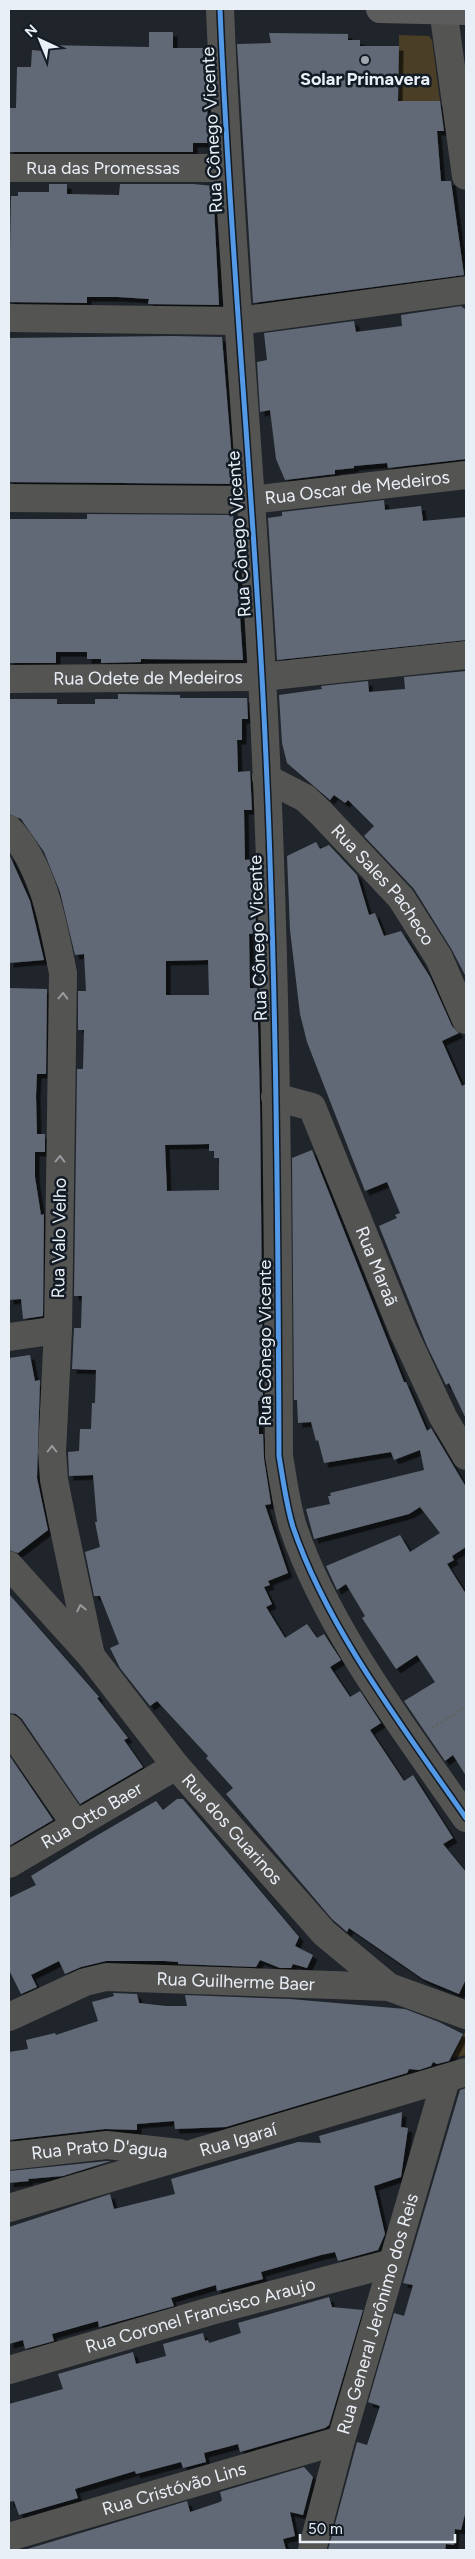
<svg xmlns="http://www.w3.org/2000/svg" width="475" height="2559" font-family="Figtree,sans-serif">
	<style>
		.green { fill: #4a3f26 }
		.building { fill: #616975; fill-rule: evenodd; filter: url(#shadow) }
		.lines { fill: none; stroke-linecap: round; stroke-linejoin: round }
		.path { stroke: #616364; stroke-width: 3; stroke-dasharray: 2.5 2.5; stroke-linecap: butt }
		.minor { stroke: #545453; stroke-width: 28 }
		.major { stroke: #5c5c5c; stroke-width: 28 }
		.cycleway-casing { stroke: #131b25; stroke-width: 8 }
		.cycleway { stroke: #5399e6; stroke-width: 5 }
		.oneway { stroke: #979a9c }
		.poi-dot { fill: #a3a8af; stroke: #131b25; stroke-width: 2 }
		.labels { text-anchor: middle; dominant-baseline: central; stroke-width: 5; stroke-linejoin: round; paint-order: stroke }
		.poi-label { font-size: 18px; font-weight: bold; fill: #e9eff6; stroke: #131b25 }
		.street-label { font-size: 18px; fill: #e9eff6; stroke: #131b25 }
	</style>
	<defs>
		<filter id="shadow"><feDropShadow dx="4.5" dy="4.5" stdDeviation="0" flood-color="#0009"/></filter>
	</defs>
	<rect width="100%" height="100%" fill="#20252b"/>
	<path class="green" d="M 399,35 L 429,36 L 432,40 L 440,101 L 399,101 Z
		M 465,2032 L 466,2055 L 452,2058 Z"/>
	<path class="building" d="M 149,32 L 173,32 L 173,48 L 204,48 L 209,143 L 193,143 L 193,152 L 9,152 L 9,108 L 16,108 L 17,67 L 31,67 L 32,50 L 42,51 L 42,45 L 149,47 Z
		M 269,33 L 348,34 L 348,40 L 360,40 L 360,46 L 399,46 L 398,101 L 440,101 L 444,131 L 437,131 L 441,181 L 451,181 L 464,275 L 253,303 L 237,44 L 271,43 Z
		M 49,184 L 67,184 L 67,194 L 119,195 L 120,184 L 193,184 L 213,186 L 219,305 L 148,304 L 149,299 L 118,297 L 87,297 L 87,303 L 9,302 L 11,196 L 18,196 L 18,192 L 49,192 Z
		M 461,306 L 466,310 L 466,459 L 388,468 L 387,463 L 354,466 L 354,468 L 335,470 L 335,474 L 285,480 L 276,459 L 270,410 L 260,412 L 257,362 L 267,360 L 264,333 L 354,321 L 356,332 L 402,326 L 401,315 Z
		M 171,336 L 222,337 L 234,484 L 9,482 L 9,338 Z
		M 384,500 L 385,510 L 421,506 L 423,521 L 466,517 L 466,640 L 277,660 L 268,518 L 282,516 L 282,512 Z
		M 87,514 L 233,515 L 243,660 L 141,659 L 141,662 L 101,663 L 101,659 L 87,659 L 87,652 L 56,652 L 56,663 L 9,663 L 10,519 L 87,519 Z
		M 466,671 L 466,977 L 452,950 L 414,889 L 364,836 L 374,826 L 348,800 L 345,803 L 334,795 L 330,800 L 287,763 L 282,743 L 279,695 L 322,689 L 321,686 L 368,681 L 369,692 L 405,689 L 404,677 Z
		M 118,694 L 180,695 L 180,698 L 247,698 L 248,719 L 242,719 L 242,740 L 237,740 L 238,772 L 250,771 L 252,810 L 244,810 L 245,860 L 254,859 L 255,872 L 256,934 L 249,934 L 250,988 L 257,988 L 260,1102 L 263,1400 L 258,1401 L 259,1434 L 263,1434 L 264,1459 L 271,1504 L 265,1505 L 288,1573 L 268,1581 L 270,1585 L 264,1587 L 272,1604 L 266,1607 L 285,1638 L 307,1624 L 317,1638 L 324,1634 L 341,1660 L 330,1667 L 350,1697 L 360,1691 L 381,1723 L 370,1730 L 404,1781 L 413,1775 L 453,1838 L 443,1844 L 466,1872 L 466,1979 L 459,1994 L 423,1979 L 349,1928 L 347,1932 L 332,1919 L 226,1794 L 233,1788 L 206,1758 L 208,1756 L 157,1701 L 150,1706 L 120,1668 L 110,1648 L 119,1644 L 100,1596 L 94,1596 L 85,1552 L 100,1547 L 95,1522 L 97,1522 L 93,1475 L 69,1476 L 68,1452 L 79,1451 L 80,1429 L 91,1429 L 92,1403 L 95,1403 L 96,1370 L 72,1369 L 74,1328 L 81,1328 L 82,1296 L 74,1296 L 77,1069 L 83,1069 L 84,1030 L 78,1030 L 78,991 L 86,991 L 84,954 L 75,955 L 60,892 L 44,852 L 21,819 L 9,814 L 9,699 L 57,699 L 57,704 L 95,704 L 95,699 L 118,699 ZM 208,960 L 209,995 L 166,995 L 166,961 ZM 209,1144 L 209,1151 L 214,1151 L 214,1158 L 219,1158 L 219,1190 L 167,1191 L 165,1145 Z
		M 316,842 L 320,849 L 329,845 L 357,875 L 369,915 L 375,913 L 384,936 L 401,931 L 430,977 L 452,1026 L 459,1033 L 442,1041 L 462,1086 L 466,1084 L 466,1419 L 449,1383 L 446,1385 L 427,1346 L 379,1226 L 397,1218 L 395,1215 L 400,1213 L 387,1182 L 365,1191 L 307,1042 L 300,1014 L 290,930 L 287,856 Z
		M 9,854 L 30,901 L 44,960 L 9,963 Z
		M 9,988 L 47,989 L 46,1074 L 37,1074 L 36,1096 L 37,1134 L 45,1134 L 45,1152 L 35,1152 L 35,1177 L 41,1215 L 44,1214 L 43,1316 L 23,1319 L 21,1299 L 9,1300 Z
		M 312,1150 L 404,1382 L 406,1382 L 427,1431 L 431,1428 L 466,1487 L 466,1547 L 452,1556 L 454,1560 L 447,1564 L 466,1594 L 466,1776 L 453,1755 L 445,1761 L 404,1701 L 435,1682 L 417,1655 L 396,1669 L 362,1618 L 365,1616 L 346,1584 L 337,1590 L 326,1566 L 400,1535 L 410,1552 L 440,1533 L 420,1507 L 409,1514 L 314,1539 L 306,1509 L 330,1504 L 328,1496 L 331,1496 L 330,1493 L 424,1470 L 420,1450 L 394,1460 L 391,1452 L 324,1463 L 318,1440 L 316,1441 L 311,1422 L 298,1423 L 297,1400 L 294,1400 L 292,1158 Z
		M 30,1355 L 35,1381 L 40,1380 L 37,1478 L 48,1530 L 18,1553 L 9,1550 L 9,1358 Z
		M 9,1594 L 99,1697 L 97,1698 L 128,1738 L 124,1740 L 143,1767 L 80,1804 L 22,1719 L 16,1714 L 9,1713 Z
		M 9,1755 L 53,1820 L 9,1846 Z
		M 177,1799 L 183,1799 L 299,1937 L 295,1946 L 313,1955 L 307,1968 L 293,1964 L 291,1968 L 280,1968 L 260,1960 L 256,1967 L 178,1964 L 178,1962 L 165,1961 L 106,1961 L 81,1967 L 65,1974 L 59,1961 L 31,1975 L 37,1987 L 21,1994 L 9,1970 L 9,1898 L 36,1885 L 31,1876 L 91,1839 L 156,1801 L 163,1810 Z
		M 113,1993 L 137,1994 L 139,2003 L 166,2006 L 187,2006 L 185,1995 L 290,1999 L 405,2009 L 439,2022 L 463,2034 L 449,2061 L 437,2064 L 433,2062 L 431,2066 L 419,2070 L 409,2069 L 407,2073 L 226,2127 L 175,2129 L 174,2121 L 137,2124 L 137,2130 L 105,2129 L 9,2140 L 9,2052 L 28,2049 L 26,2040 L 55,2033 L 56,2035 L 98,2021 L 92,2002 L 114,1996 Z
		M 466,2088 L 466,2510 L 461,2530 L 455,2529 L 454,2545 L 446,2544 L 445,2550 L 328,2550 L 357,2442 L 367,2445 L 380,2406 L 368,2402 L 394,2313 L 404,2316 L 413,2285 L 403,2283 L 460,2090 Z
		M 402,2112 L 401,2127 L 408,2128 L 401,2177 L 374,2186 L 385,2234 L 378,2250 L 338,2261 L 335,2252 L 321,2255 L 261,2272 L 263,2279 L 217,2291 L 216,2285 L 171,2298 L 174,2306 L 99,2327 L 98,2321 L 52,2334 L 54,2341 L 25,2349 L 23,2340 L 9,2344 L 9,2227 L 110,2194 L 114,2209 L 175,2194 L 171,2179 L 298,2142 L 321,2143 L 319,2136 Z
		M 107,2161 L 111,2161 L 63,2176 L 28,2179 L 29,2181 L 9,2183 L 9,2171 Z
		M 329,2297 L 332,2307 L 363,2310 L 329,2425 L 325,2428 L 240,2452 L 238,2444 L 204,2453 L 206,2462 L 183,2468 L 181,2462 L 136,2474 L 135,2471 L 75,2489 L 78,2498 L 19,2515 L 14,2501 L 9,2502 L 9,2404 L 63,2389 L 58,2374 L 133,2352 L 136,2364 L 166,2356 L 163,2344 L 203,2333 L 205,2341 L 208,2340 L 209,2343 L 241,2333 L 238,2323 Z
		M 304,2467 L 313,2477 L 303,2515 L 290,2512 L 295,2536 L 283,2539 L 286,2550 L 24,2550 L 187,2501 L 190,2512 L 220,2502 L 222,2500 L 220,2492 Z"/>
	<g class="lines">
		<path class="path" d="M 432,1728 L 466,1707"/>
		<g class="minor">
			<path d="M 220,9 C 229,232 250,454 262,677 C 276,936 278,1196 279,1456 C 283,1479 286,1504 293,1527 C 327,1628 405,1730 466,1818"/>
			<path d="M 443,9 L 466,176"/>
			<path id="s1" d="M 9,168 L 228,168"/>
			<path d="M 9,318 L 238,321 L 466,290"/>
			<path id="s2" d="M 9,498 L 251,500 L 466,475"/>
			<path id="s3" d="M 9,679 L 262,677 L 466,655"/>
			<path id="s4" d="M 266,778 L 305,798 L 321,813 L 401,898 L 439,958 L 466,1020"/>
			<path d="M 9,829 C 44,866 53,924 63,973 L 58,1330 L 52,1452 L 54,1480 L 62,1520 L 91,1656"/>
			<path id="s5" d="M 275,1097 L 312,1107 L 403,1331 L 443,1417 L 466,1456"/>
			<path d="M 9,1337 L 58,1330"/>
			<path id="s6" d="M 9,1565 L 91,1656 L 176,1766 L 302,1908 L 324,1933 L 389,1987"/>
			<path d="M 9,1728 L 76,1825"/>
			<path id="s7" d="M 9,1864 L 176,1766"/>
			<path id="s8" d="M 9,2017 L 85,1982 L 106,1977 L 389,1987 L 466,2015"/>
			<path id="s9" d="M 9,2156 L 107,2145 L 179,2153"/>
			<path id="s10" d="M 9,2208 L 466,2072"/>
			<path id="s11" d="M 9,2370 L 211,2311 L 392,2263"/>
			<path id="s12" d="M 9,2537 L 341,2440"/>
			<path id="s13" d="M 312,2550 L 341,2440 L 446,2079"/>
		</g>
		<path class="major" d="M 380,9 L 466,11"/>
		<g class="cycleway-casing">
			<path id="cycleway" d="M 220,9 C 229,232 250,454 262,677 C 276,936 278,1196 279,1456 C 283,1479 286,1504 293,1527 C 327,1628 405,1730 466,1818"/>
		</g>
		<use href="#cycleway" class="cycleway"/>
	</g>
	<defs><path id="oneway-chevron" d="M-2-3.5L2.5 0L-2 3.5" fill="none" stroke-width="1.6" stroke-linecap="round" stroke-linejoin="round" transform="scale(1.25)"/></defs>
	<g class="oneway">
		<use href="#oneway-chevron" transform="translate(63 996) rotate(-89)"/>
		<use href="#oneway-chevron" transform="translate(60 1159) rotate(-89)"/>
		<use href="#oneway-chevron" transform="translate(52 1449) rotate(-90)"/>
		<use href="#oneway-chevron" transform="translate(81 1608) rotate(-102)"/>
	</g>
	<circle class="poi-dot" cx="365" cy="60" r="5"/>
	<g class="labels">
		<g class="poi-label">
			<text x="365" y="79">Solar Primavera</text>
		</g>
		<g class="street-label">
			<text transform="translate(212 130) rotate(-93)">Rua Cônego Vicente</text>
			<text stroke="none"><textPath href="#s1" startOffset="94">Rua das Promessas</textPath></text>
			<text stroke="none"><textPath href="#s2" startOffset="349">Rua Oscar de Medeiros</textPath></text>
			<text transform="translate(239 534) rotate(-94)">Rua Cônego Vicente</text>
			<text stroke="none"><textPath href="#s3" startOffset="139">Rua Odete de Medeiros</textPath></text>
			<text stroke="none"><textPath href="#s4" startOffset="161">Rua Sales Pacheco</textPath></text>
			<text transform="translate(258 938) rotate(-92)">Rua Cônego Vicente</text>
			<text transform="translate(59 1238) rotate(-89)">Rua Valo Velho</text>
			<text stroke="none"><textPath href="#s5" startOffset="210">Rua Maraã</textPath></text>
			<text transform="translate(265 1343) rotate(-90)">Rua Cônego Vicente</text>
			<text stroke="none"><textPath href="#s7" startOffset="96">Rua Otto Baer</textPath></text>
			<text stroke="none"><textPath href="#s6" startOffset="346">Rua dos Guarinos</textPath></text>
			<text stroke="none"><textPath href="#s8" startOffset="235">Rua Guilherme Baer</textPath></text>
			<text stroke="none"><textPath href="#s10" startOffset="239">Rua Igaraí</textPath></text>
			<text stroke="none"><textPath href="#s9" startOffset="91">Rua Prato D'agua</textPath></text>
			<text stroke="none"><textPath href="#s13" startOffset="245">Rua General Jerônimo dos Reis</textPath></text>
			<text stroke="none"><textPath href="#s11" startOffset="199">Rua Coronel Francisco Araujo</textPath></text>
			<text stroke="none"><textPath href="#s12" startOffset="172">Rua Cristóvão Lins</textPath></text>
		</g>
	</g>
	<rect width="475" height="2559" fill="none" stroke="#e9eff6" stroke-width="20"/>
	<g transform="translate(40 40) rotate(316)" stroke="#131b25" stroke-width="4" paint-order="stroke">
	<path d="M0-4L9 19L0 12L-9 19Z" fill="#e9eff6"/>
	<text y="-8" font-size="14" font-weight="bold" text-anchor="middle" fill="#e9eff6">N</text>
	</g>
	<path d="M300 2534v8h155v-8" fill="none" stroke="#e9eff6" stroke-width="2.5"/>
	<text x="308" y="2534" font-size="15" fill="#e9eff6" stroke="#131b25" stroke-width="4" paint-order="stroke">50 m</text>
</svg>
